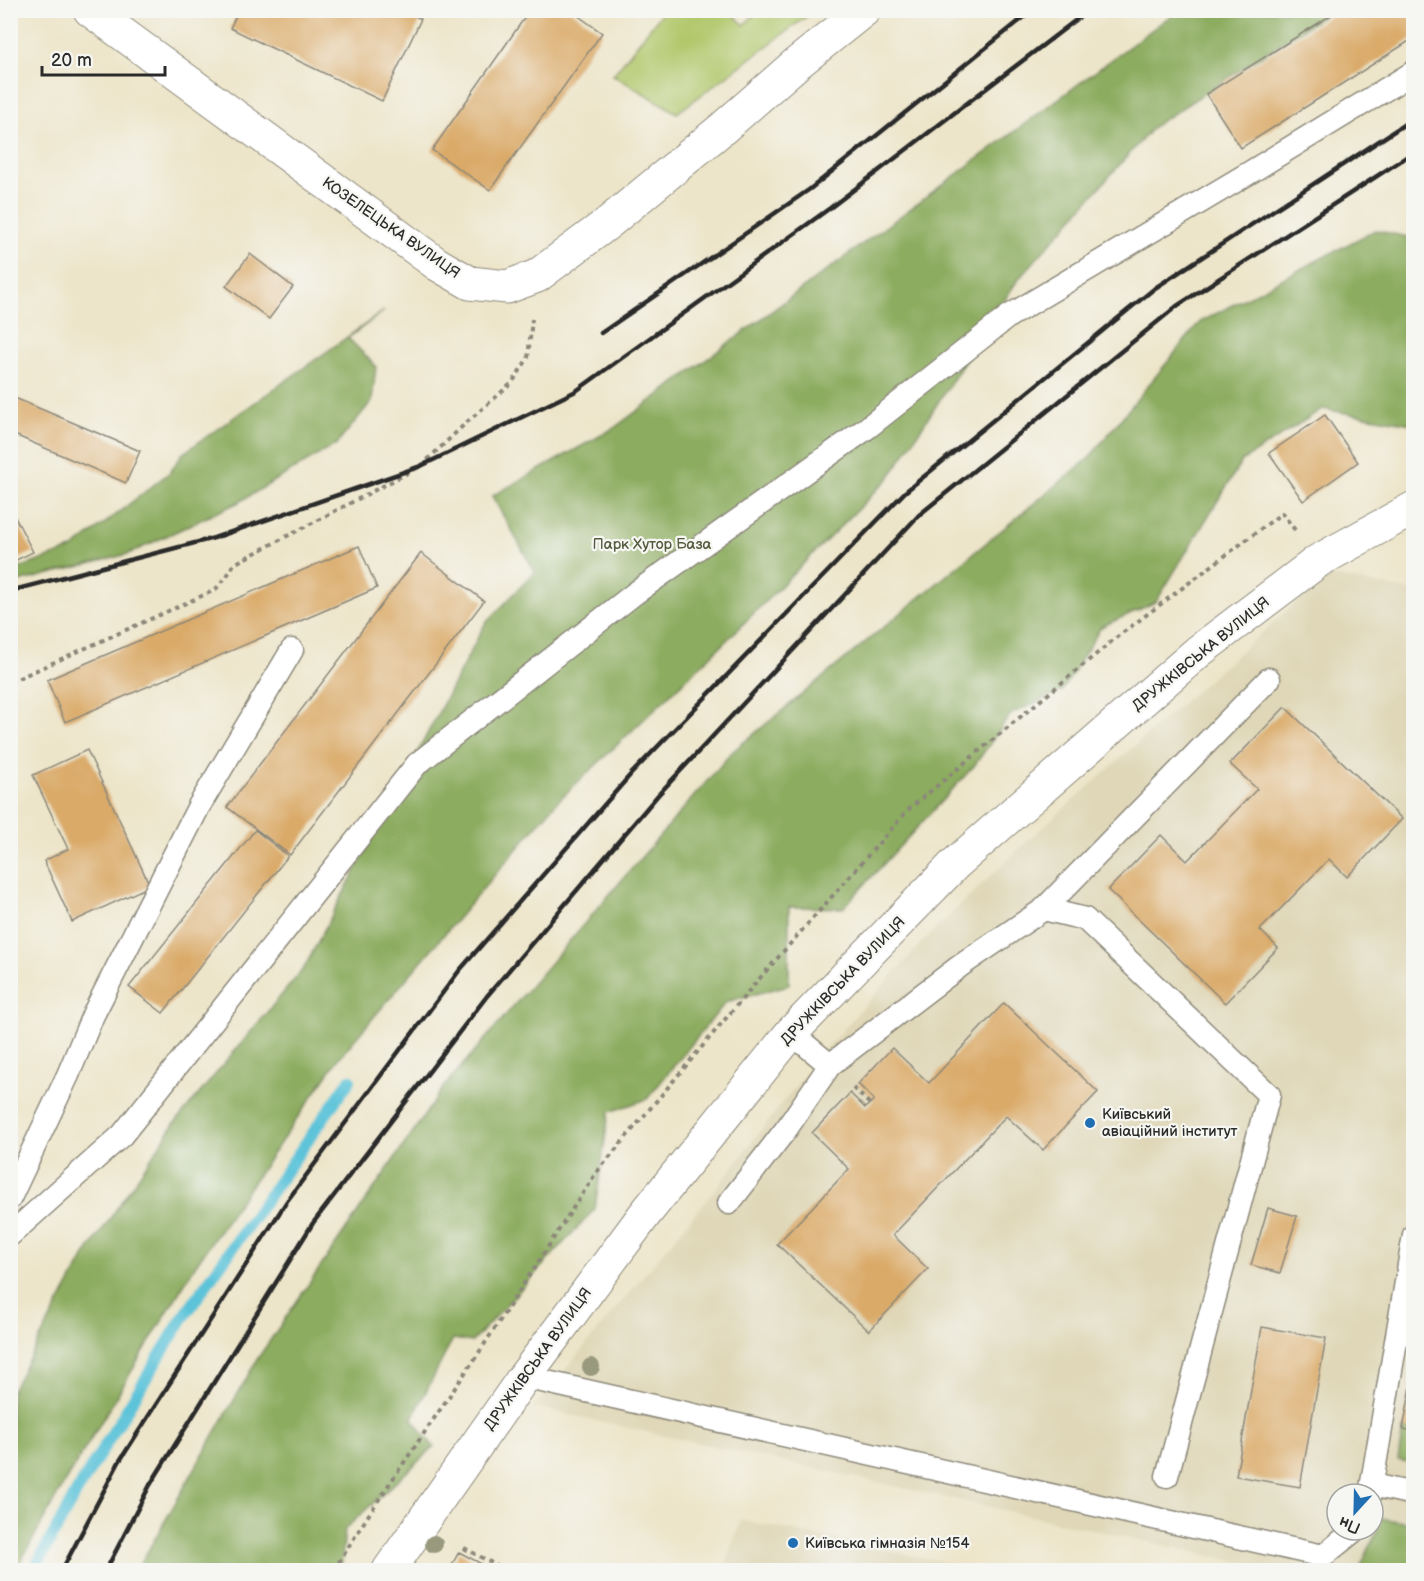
<svg xmlns="http://www.w3.org/2000/svg" width="1424" height="1581" font-family="'Balsamiq Sans',sans-serif">
	<style>
		.built { fill: #dfd7b7; fill-rule: evenodd }
		.green { fill: #b1c76b; stroke: #6e794b; stroke-width: 1.5 }
		.forest { fill: #8cac5f; stroke: #5c6c45; stroke-width: 1.5 }
		.lines { fill: none; stroke-linecap: round; stroke-linejoin: round }
		.stream { stroke: #5cc3d9; stroke-width: 12 }
		.building { fill: #daaa69 }
		.service-casing { stroke: #8c887a; stroke-width: 25 }
		.minor-casing { stroke: #8c887a; stroke-width: 35 }
		.path { stroke: #8c887a; stroke-width: 4; stroke-dasharray: 4.5 4.5; stroke-linecap: butt }
		.service { stroke: #fff; stroke-width: 22 }
		.minor { stroke: #fff; stroke-width: 33 }
		.rail { stroke: #2b2b2b; stroke-width: 4.5 }
		.tree { fill: #98997d }
		.poi-dot { fill: #1f6fb2; stroke: #f6f6f2; stroke-width: 2 }
		.labels { text-anchor: middle; dominant-baseline: central; stroke-width: 4.5; stroke-linejoin: round; paint-order: stroke }
		.street-label { font-size: 15px; fill: #2b2b2b; stroke: #f6f6f2 }
		.park-label { font-size: 15px; fill: #535a3e; stroke: #f6f6f2 }
		.poi-label { font-size: 15px; fill: #2b2b2b; stroke: #f6f6f2; text-anchor: start }
	</style>
	<rect width="100%" height="100%" fill="#f6f6f2"/>
	<filter id="ink" filterUnits="userSpaceOnUse"><feTurbulence type="fractalNoise" baseFrequency=".0167" numOctaves="2"/><feDisplacementMap in="SourceGraphic" scale="12" xChannelSelector="R" yChannelSelector="G"/><feConvolveMatrix kernelMatrix="1 2 1 2 8 2 1 2 1" color-interpolation-filters="sRGB"/></filter>
	<filter id="wash" filterUnits="userSpaceOnUse"><feTurbulence type="fractalNoise" baseFrequency=".008" numOctaves="4" result="noise"/><feDisplacementMap in="SourceGraphic" scale="24" xChannelSelector="R" yChannelSelector="G"/><feGaussianBlur stdDeviation="1.35" result="paint"/><feColorMatrix in="noise" values="0 0 0 0 0 0 0 0 0 0 0 0 0 0 0 0 0 1.4 0 .05"/><feComposite in="paint" operator="in"/></filter>
	<g filter="url(#wash)">
		<rect width="100%" height="100%" fill="#ede5c9"/>
		<path class="built" d="M 1327,575 L 1413,591 L 1413,1570 L 1276,1570 L 534,1407 L 715,1190 L 819,1056 L 926,938 L 1024,844 ZM 1337,1494 L 1373,1494 L 1373,1530 L 1337,1530 Z
			M 741,1520 L 963,1566 L 987,1570 L 724,1570 Z"/>
		<path class="green" d="M 664,10 L 730,11 L 744,25 L 758,11 L 814,11 L 677,113 L 613,75 Z"/>
		<path class="forest" d="M 1177,11 L 1331,11 L 1154,126 L 1017,281 L 889,478 L 719,648 L 556,803 L 339,1058 L 195,1266 L 63,1485 L 16,1570 L 11,1570 L 11,1392 L 86,1254 L 174,1124 L 304,968 L 485,624 L 535,572 L 492,496 L 614,428 Z
			M 1375,230 L 1413,238 L 1413,424 L 1322,409 L 1242,461 L 1156,602 L 1101,627 L 1062,691 L 1011,714 L 974,766 L 843,908 L 789,907 L 789,985 L 726,1002 L 647,1099 L 609,1112 L 595,1209 L 472,1342 L 453,1339 L 412,1419 L 434,1447 L 345,1529 L 341,1570 L 137,1570 L 258,1358 L 443,1088 L 732,752 L 1088,459 L 1200,322 Z
			M 384,311 L 348,338 L 376,366 L 372,401 L 337,444 L 239,502 L 128,554 L 11,584 L 11,571 L 72,549 L 170,472 L 182,454 Z
			M 1403,1429 L 1413,1431 L 1413,1463 L 1398,1460 Z
			M 1380,1518 L 1413,1524 L 1413,1570 L 1359,1570 L 1378,1529 Z"/>
		<g class="lines">
			<path class="stream" d="M 34,1570 L 76,1493 L 181,1321 L 350,1080"/>
		</g>
		<g id="blocks">
			<path class="building" d="M 239,10 L 404,10 L 421,19 L 382,101 L 230,28 Z
				M 530,10 L 570,10 L 602,33 L 490,190 L 432,150 Z
				M 1339,10 L 1414,10 L 1414,38 L 1241,148 L 1206,94 Z
				M 250,254 L 293,287 L 269,319 L 226,286 Z
				M 10,396 L 140,451 L 126,483 L 10,433 Z
				M 1325,415 L 1358,462 L 1303,501 L 1269,453 Z
				M 15,517 L 33,552 L 10,563 L 10,520 Z
				M 359,546 L 377,588 L 65,722 L 47,680 Z
				M 421,553 L 484,601 L 290,855 L 227,807 Z
				M 1285,707 L 1402,819 L 1347,877 L 1329,859 L 1260,930 L 1278,948 L 1225,1003 L 1108,890 L 1161,835 L 1187,861 L 1257,789 L 1230,764 Z
				M 87,750 L 150,886 L 72,922 L 44,861 L 68,849 L 33,775 Z
				M 255,830 L 288,856 L 163,1013 L 129,987 Z
				M 1004,1003 L 1098,1092 L 1043,1150 L 1006,1116 L 893,1235 L 928,1269 L 869,1331 L 777,1244 L 849,1169 L 812,1133 L 850,1093 L 865,1108 L 874,1100 L 858,1084 L 892,1048 L 929,1083 Z
				M 1268,1208 L 1297,1216 L 1280,1273 L 1251,1265 Z
				M 1262,1327 L 1326,1338 L 1300,1487 L 1236,1476 Z
				M 1412,1381 L 1414,1382 L 1414,1431 L 1403,1429 Z
				M 459,1552 L 493,1570 L 449,1570 Z"/>
		</g>
	</g>
	<g filter="url(#ink)">
		<use href="#blocks" fill-opacity="0" stroke="#8c887a" stroke-width="1.5"/>
		<g class="lines">
			<g class="service-casing">
				<path id="service" d="M 1044,909 L 1085,919 L 1269,1095 L 1167,1476
					M 791,1033 L 830,1065
					M 10,1198 L 68,1075 L 93,1015 L 199,806 L 292,650
					M 729,1203 L 787,1128 L 830,1065 L 960,966 L 1044,909 L 1269,679
					M 10,1235 L 122,1135 L 417,764 L 634,594 L 867,428 L 1009,316 L 1249,173 L 1414,72
					M 524,1377 L 1323,1556 L 1355,1530
					M 1372,1485 L 1414,1494
					M 1370,1494 L 1414,1235"/>
			</g>
			<g class="minor-casing">
				<path id="minor" d="M 90,10 L 437,264 L 470,283 L 507,287 L 537,276 L 608,223 L 723,128 L 795,65 L 864,10
					M 389,1570 L 524,1377 L 645,1214 L 791,1033 L 955,864 L 1199,651 L 1318,561 L 1414,508"/>
			</g>
			<path class="path" d="M 10,682 L 215,590 L 227,576 L 234,564 L 421,466 L 467,422 L 512,383 L 528,358 L 532,319
				M 853,1088 L 870,1104
				M 464,1548 L 505,1570
				M 334,1570 L 371,1511 L 478,1354 L 596,1173 L 753,986 L 909,809 L 1117,637 L 1282,513 L 1295,530"/>
			<use href="#service" class="service"/>
			<use href="#minor" class="minor"/>
			<path class="rail" d="M 601,333 L 810,189 L 1033,10
				M 10,591 L 214,538 L 421,466 L 576,391 L 830,208 L 1089,10
				M 62,1570 L 119,1462 L 287,1201 L 459,971 L 632,773 L 905,492 L 1155,288 L 1414,118
				M 106,1570 L 150,1485 L 313,1223 L 487,996 L 658,795 L 919,515 L 1177,306 L 1414,152"/>
		</g>
		<g class="tree">
			<circle cx="591" cy="1367" r="9"/>
			<circle cx="434" cy="1544" r="9"/>
		</g>
	</g>
	<g class="poi-dot">
		<circle cx="1090" cy="1123" r="6"/>
		<circle cx="793" cy="1543" r="6"/>
	</g>
	<g class="labels">
		<g class="street-label">
			<text transform="translate(391 228) rotate(35)">КОЗЕЛЕЦЬКА ВУЛИЦЯ</text>
			<text transform="translate(1201 654) rotate(-39)">ДРУЖКІВСЬКА ВУЛИЦЯ</text>
			<text transform="translate(843 981) rotate(-46)">ДРУЖКІВСЬКА ВУЛИЦЯ</text>
			<text transform="translate(538 1359) rotate(-54)">ДРУЖКІВСЬКА ВУЛИЦЯ</text>
		</g>
		<g class="park-label">
			<text x="652" y="544">Парк Хутор База</text>
		</g>
		<g class="poi-label">
			<text x="1102" y="1114">Київський<tspan x="1102" dy="17">авіаційний інститут</tspan></text>
			<text x="805" y="1543">Київська гімназія №154</text>
		</g>
	</g>
	<rect width="1424" height="1581" fill="none" stroke="#f6f6f2" stroke-width="36"/>
	<g transform="translate(1355 1512) rotate(202)"><circle r="28" fill="#f6f6f2" stroke="#a5a5a2" stroke-width="1.5"/>
	<path d="M0-4.5L10 22L0 15L-10 22Z" fill="#1f6fb2"/>
	<text y="-9" font-size="16" font-weight="bold" text-anchor="middle" fill="#2b2b2b">Пн</text>
	</g>
	<path d="M42 66v9h123v-9" fill="none" stroke="#2b2b2b" stroke-width="3"/>
	<text x="51" y="66" font-size="18" fill="#2b2b2b" stroke="#f6f6f2" stroke-width="4.5" paint-order="stroke">20 m</text>
</svg>
